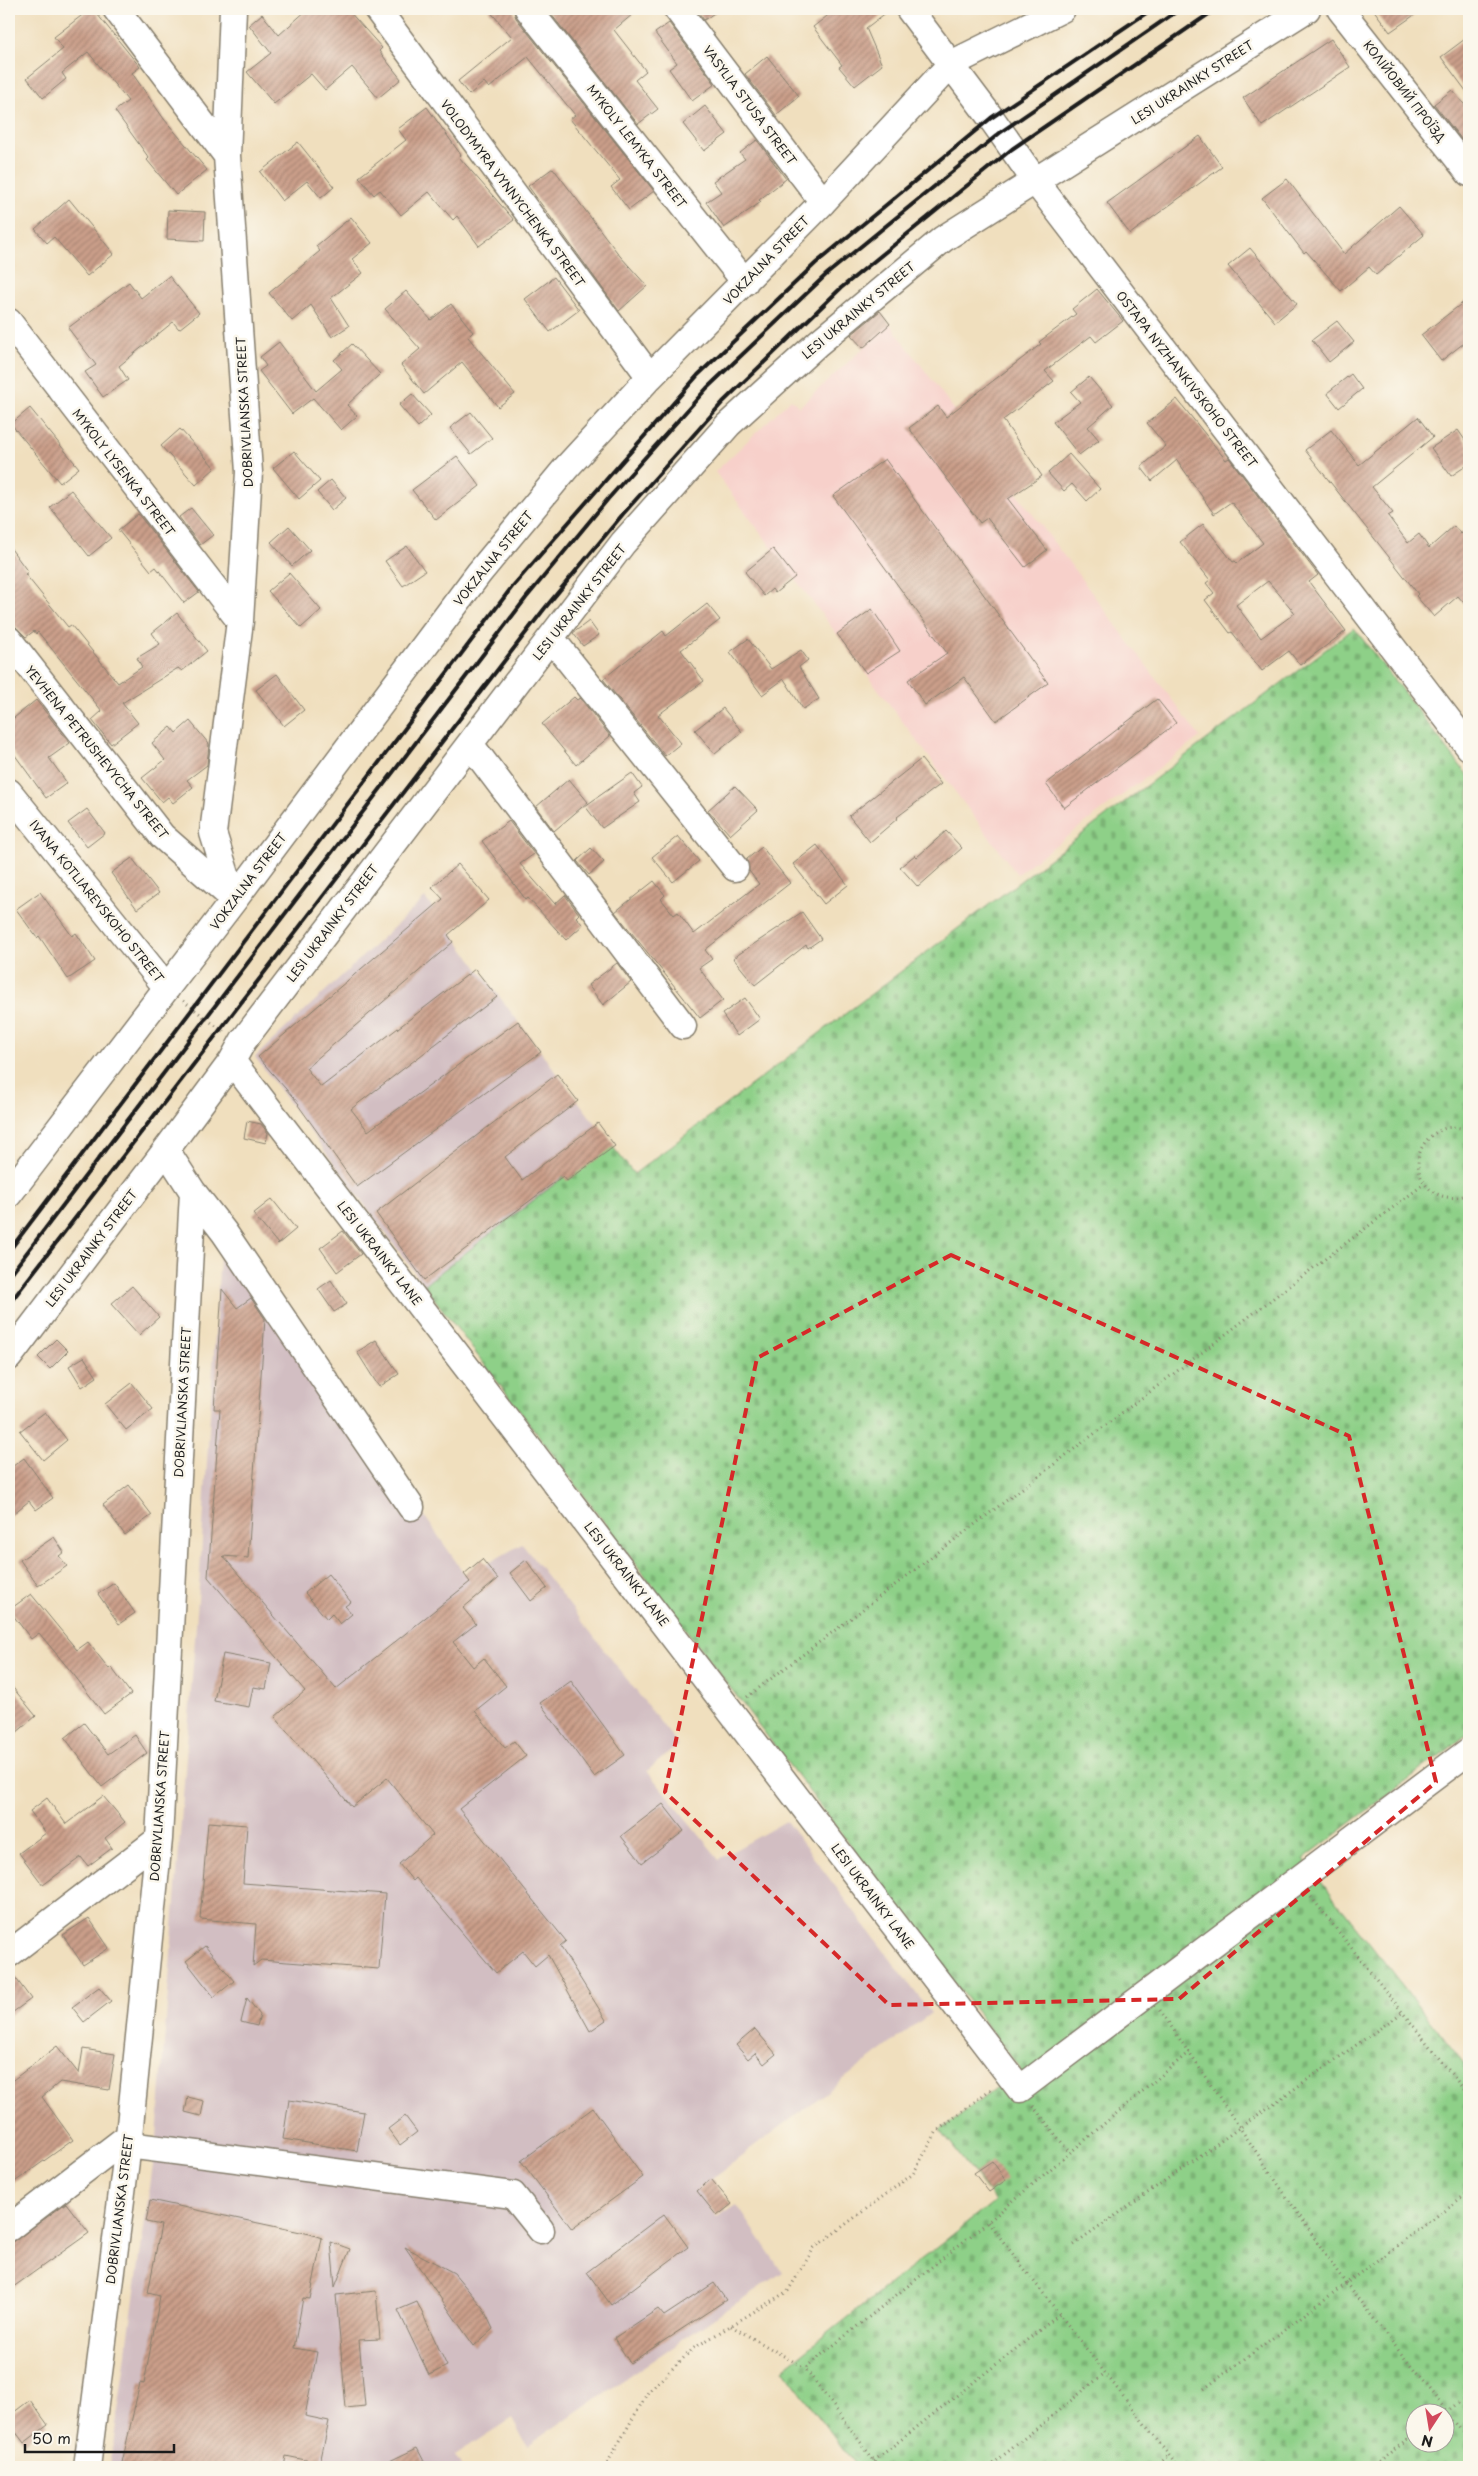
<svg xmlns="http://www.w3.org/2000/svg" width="1478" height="2476" font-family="'Playpen Sans',sans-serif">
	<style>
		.built { fill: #f7d0ca }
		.industrial { fill: #d2bec2 }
		.cemetery { fill: url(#cemetery-stones); stroke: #557652; fill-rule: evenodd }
		.building { fill: url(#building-hatch); fill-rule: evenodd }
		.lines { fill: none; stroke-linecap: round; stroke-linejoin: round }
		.minor-casing { stroke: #867e6d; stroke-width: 29 }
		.path { stroke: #867e6d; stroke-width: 3; stroke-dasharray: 1 4; stroke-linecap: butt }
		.minor { stroke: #fff; stroke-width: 26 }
		.rail { stroke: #1c1c1c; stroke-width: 4 }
		.marked { fill: none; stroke: #d62828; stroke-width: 4; stroke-dasharray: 10 6; stroke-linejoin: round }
		.labels { text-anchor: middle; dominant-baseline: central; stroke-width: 5; stroke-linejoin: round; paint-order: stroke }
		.street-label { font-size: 12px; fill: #1c1c1c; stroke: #fbf7ec }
	</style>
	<defs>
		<pattern id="cemetery-stones" width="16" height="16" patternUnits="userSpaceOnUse" patternTransform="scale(1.25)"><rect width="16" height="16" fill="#8ed088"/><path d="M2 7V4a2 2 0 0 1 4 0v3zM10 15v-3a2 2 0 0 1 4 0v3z" fill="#7ab275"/></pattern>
		<pattern id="building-hatch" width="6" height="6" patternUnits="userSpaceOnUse" patternTransform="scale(1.25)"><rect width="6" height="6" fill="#cb9f8a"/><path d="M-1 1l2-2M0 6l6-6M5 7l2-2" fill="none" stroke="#a48170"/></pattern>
	</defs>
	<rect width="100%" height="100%" fill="#fbf7ec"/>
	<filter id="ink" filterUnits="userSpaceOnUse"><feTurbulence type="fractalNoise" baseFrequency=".02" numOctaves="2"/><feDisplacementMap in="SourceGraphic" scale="10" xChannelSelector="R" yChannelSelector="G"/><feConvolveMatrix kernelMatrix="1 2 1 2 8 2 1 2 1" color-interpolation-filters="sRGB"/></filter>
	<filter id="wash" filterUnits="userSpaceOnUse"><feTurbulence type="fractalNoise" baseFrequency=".0096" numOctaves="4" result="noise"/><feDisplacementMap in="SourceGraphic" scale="20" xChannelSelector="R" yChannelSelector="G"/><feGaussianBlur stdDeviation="1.12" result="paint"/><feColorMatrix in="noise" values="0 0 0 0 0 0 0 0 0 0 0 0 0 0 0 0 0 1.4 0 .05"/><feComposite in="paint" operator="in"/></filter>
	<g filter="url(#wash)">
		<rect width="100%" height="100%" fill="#f0dfbe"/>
		<path class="built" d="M 890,324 L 1200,737 L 1017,874 L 715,472 L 791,399 L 799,407 Z"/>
		<path class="industrial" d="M 425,898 L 609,1142 L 424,1285 L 255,1057 Z
			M 222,1224 L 466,1576 L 522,1544 L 678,1745 L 647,1771 L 719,1859 L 786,1821 L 931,2013 L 697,2190 L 717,2218 L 737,2205 L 782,2272 L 527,2446 L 512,2418 L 455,2455 L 462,2467 L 110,2467 L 157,2137 L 200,1573 Z"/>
		<path class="cemetery" d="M 1354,628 L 1469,777 L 1469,1733 L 1303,1859 L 1469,2070 L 1469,2467 L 856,2467 L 783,2369 L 995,2201 L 940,2130 L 1021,2070 L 424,1285 L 609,1142 L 634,1174 ZM 1416,2414 L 1446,2414 L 1446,2444 L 1416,2444 Z"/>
		<g id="blocks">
			<path class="building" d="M 90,9 L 93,9 L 140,67 L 132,73 L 164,119 L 207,170 L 176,195 L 147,160 L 149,158 L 115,111 L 128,101 L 88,52 L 62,73 L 66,79 L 43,98 L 27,78 L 63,49 L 54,37 Z
				M 308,9 L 347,9 L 382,48 L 379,51 L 401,79 L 378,98 L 352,67 L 325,90 L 311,74 L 274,104 L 247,72 L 271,53 L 249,25 L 262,14 L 279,35 Z
				M 488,9 L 513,9 L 516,18 L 654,191 L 629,210 L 611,187 L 620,180 L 570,119 L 575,115 L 528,57 L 489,88 L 484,82 L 469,95 L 458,81 L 512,37 Z
				M 547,9 L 639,9 L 614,30 L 646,71 L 635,80 L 658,109 L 638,124 Z
				M 696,9 L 720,9 L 704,20 Z
				M 836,9 L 891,9 L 866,28 L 882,65 L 855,86 L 839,67 L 842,65 L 813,27 Z
				M 1373,9 L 1423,9 L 1390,32 Z
				M 669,23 L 715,84 L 692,101 L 669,69 L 677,63 L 655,33 Z
				M 1469,36 L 1469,95 L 1441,57 Z
				M 1331,39 L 1350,67 L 1262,126 L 1243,98 Z
				M 767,56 L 799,96 L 776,115 L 745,74 Z
				M 1452,90 L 1469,110 L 1469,149 L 1434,104 Z
				M 705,106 L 727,134 L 704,151 L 683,124 Z
				M 427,107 L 461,155 L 459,157 L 514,220 L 479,246 L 457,216 L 453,220 L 429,192 L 401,215 L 380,190 L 374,195 L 359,177 L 406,140 L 398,129 Z
				M 1200,136 L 1222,167 L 1130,234 L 1107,203 Z
				M 757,140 L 786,179 L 759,200 L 761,202 L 724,228 L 706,202 L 721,192 L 713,181 L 745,159 L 740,153 Z
				M 298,142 L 334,187 L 321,198 L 307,181 L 282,201 L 260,172 Z
				M 553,168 L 620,256 L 647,286 L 619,311 L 528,186 Z
				M 1287,179 L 1344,254 L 1399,206 L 1424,235 L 1376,275 L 1369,267 L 1341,291 L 1306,251 L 1304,253 L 1262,198 Z
				M 69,199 L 114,254 L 87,276 L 54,237 L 47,243 L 35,229 Z
				M 168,210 L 205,212 L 204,241 L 167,239 Z
				M 351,217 L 372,243 L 352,259 L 363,273 L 331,298 L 349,326 L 332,337 L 311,305 L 292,321 L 269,293 L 320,251 L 316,246 Z
				M 1250,248 L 1297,304 L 1275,322 L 1228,266 Z
				M 169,276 L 199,313 L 179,329 L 173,322 L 119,366 L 128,380 L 103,397 L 85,372 L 96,365 L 68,328 L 129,282 L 141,298 Z
				M 554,277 L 579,310 L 550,332 L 525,299 Z
				M 1097,289 L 1123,321 L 1096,342 L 1091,336 L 1045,371 L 1054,381 L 1003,420 L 1042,476 L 1008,499 L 1047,550 L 1025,567 L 987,518 L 980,523 L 909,428 L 938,406 L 946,417 L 1041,344 L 1039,342 L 1076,314 L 1072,309 Z
				M 406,291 L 431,320 L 451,304 L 473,332 L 468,337 L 515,394 L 498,407 L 462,362 L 424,394 L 401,365 L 420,349 L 385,309 Z
				M 1469,298 L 1469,339 L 1441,361 L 1421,335 Z
				M 880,311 L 890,324 L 863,348 L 851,335 Z
				M 1337,321 L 1354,342 L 1329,362 L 1312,340 Z
				M 279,342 L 316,391 L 342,369 L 334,360 L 352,344 L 380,374 L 347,405 L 357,416 L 341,430 L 313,398 L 292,414 L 259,371 L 266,366 L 260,357 Z
				M 1351,374 L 1362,389 L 1339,408 L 1327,393 Z
				M 1089,377 L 1113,405 L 1088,427 L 1099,440 L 1079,455 L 1053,422 L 1080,402 L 1071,392 Z
				M 412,394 L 431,415 L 418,427 L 399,405 Z
				M 1177,399 L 1226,460 L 1229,458 L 1318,575 L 1309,582 L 1346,631 L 1300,665 L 1289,651 L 1262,671 L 1232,632 L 1230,633 L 1205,600 L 1214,593 L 1206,583 L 1210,580 L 1180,542 L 1203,524 L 1233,562 L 1235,561 L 1237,563 L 1263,543 L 1231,502 L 1214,514 L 1177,460 L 1152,481 L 1141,467 L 1166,446 L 1147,423 ZM 1268,581 L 1295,613 L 1261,638 L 1236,605 Z
				M 30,408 L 79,468 L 60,483 L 11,424 Z
				M 471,412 L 492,438 L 471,454 L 450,428 Z
				M 1418,417 L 1433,437 L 1372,487 L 1393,513 L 1388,516 L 1408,543 L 1419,534 L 1429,548 L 1454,526 L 1461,534 L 1469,526 L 1469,609 L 1458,596 L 1434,617 L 1416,596 L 1418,594 L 1305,450 L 1331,430 L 1359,465 Z
				M 180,429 L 215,468 L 196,485 L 161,446 Z
				M 1458,430 L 1469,446 L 1469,464 L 1451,476 L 1431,448 Z
				M 294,451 L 320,481 L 299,499 L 273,468 Z
				M 1069,454 L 1100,489 L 1087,501 L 1072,484 L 1064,491 L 1048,473 Z
				M 457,456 L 480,486 L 436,520 L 412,490 Z
				M 885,459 L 1048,683 L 996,721 L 964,677 L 925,705 L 908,680 L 947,653 L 833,496 Z
				M 331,480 L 346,498 L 332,510 L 317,492 Z
				M 71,490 L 111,538 L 89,556 L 50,507 Z
				M 191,508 L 213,535 L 200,545 L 179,517 Z
				M 138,514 L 199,592 L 184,603 L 156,567 L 151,571 L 118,530 Z
				M 289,526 L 310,550 L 292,566 L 271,542 Z
				M 9,546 L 28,572 L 25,574 L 68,627 L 71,625 L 118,683 L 142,667 L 137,658 L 160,644 L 152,633 L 177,613 L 207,651 L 182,671 L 178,668 L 122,703 L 138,723 L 111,744 L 92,720 L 102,711 L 38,632 L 36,634 L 34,631 L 26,637 L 15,626 L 9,625 Z
				M 407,546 L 425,571 L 403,586 L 385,561 Z
				M 773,549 L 795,577 L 775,593 L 772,589 L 764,596 L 745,572 Z
				M 289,573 L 321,610 L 301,628 L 268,591 Z
				M 707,604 L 720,620 L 681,650 L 704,681 L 658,715 L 681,743 L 665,756 L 603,679 L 663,631 L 666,636 Z
				M 872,609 L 900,651 L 866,673 L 837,634 Z
				M 589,621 L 599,635 L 583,646 L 573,633 Z
				M 748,639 L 771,669 L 801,650 L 808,660 L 799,667 L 819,699 L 803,709 L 784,679 L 762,695 L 730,652 Z
				M 277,674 L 304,710 L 284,726 L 256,690 Z
				M 574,697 L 577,700 L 580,698 L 610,736 L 576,765 L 542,724 Z
				M 1157,699 L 1176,723 L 1064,808 L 1046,784 Z
				M 36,700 L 70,743 L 49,758 L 67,783 L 46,798 L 9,747 L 9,722 Z
				M 723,708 L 742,732 L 715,754 L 695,730 Z
				M 190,721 L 209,744 L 207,765 L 187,780 L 193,787 L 173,803 L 168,797 L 162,802 L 142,778 L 165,760 L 152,743 L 171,727 L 176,733 Z
				M 921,759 L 941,784 L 897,817 L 898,818 L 870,842 L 849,816 Z
				M 632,773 L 642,787 L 634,793 L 640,802 L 602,828 L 585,806 Z
				M 569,779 L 588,802 L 554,831 L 536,807 Z
				M 735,786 L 758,810 L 730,835 L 708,810 Z
				M 87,809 L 105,833 L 87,847 L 68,823 Z
				M 509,821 L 534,854 L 520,864 L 555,904 L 565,895 L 579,914 L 576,917 L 583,925 L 566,940 L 528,898 L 526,900 L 482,841 Z
				M 946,831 L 962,848 L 918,887 L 900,867 L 915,855 L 917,857 Z
				M 678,836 L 699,861 L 673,882 L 652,857 Z
				M 817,845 L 848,885 L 824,904 L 793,864 Z
				M 762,847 L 790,883 L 705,950 L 712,959 L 699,968 L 723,1000 L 700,1018 L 615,912 L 654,881 L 665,895 L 661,899 L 674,915 L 678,912 L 694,934 L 759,884 L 749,871 L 747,859 Z
				M 591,848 L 604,862 L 589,875 L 577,861 Z
				M 132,858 L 159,893 L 137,909 L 111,873 Z
				M 458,864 L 489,900 L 448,935 L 453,942 L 306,1068 L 321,1087 L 475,969 L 497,997 L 351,1109 L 368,1131 L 518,1021 L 541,1052 L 357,1187 L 298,1105 L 299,1104 L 258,1057 L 443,899 L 432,887 Z
				M 40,892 L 72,936 L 76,933 L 95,961 L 68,979 L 39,936 L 37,938 L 16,909 Z
				M 802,912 L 821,939 L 808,948 L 806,945 L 755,985 L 733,958 Z
				M 617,963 L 631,982 L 603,1005 L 588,985 Z
				M 745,998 L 760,1019 L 737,1036 L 722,1014 Z
				M 557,1074 L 578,1101 L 505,1157 L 522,1180 L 598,1123 L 615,1146 L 567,1181 L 563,1176 L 424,1280 L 376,1213 Z
				M 247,1121 L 261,1124 L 268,1133 L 266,1143 L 244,1138 Z
				M 272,1199 L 296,1229 L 278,1244 L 253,1214 Z
				M 343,1231 L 361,1254 L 337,1272 L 320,1248 Z
				M 331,1280 L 347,1304 L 334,1312 L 318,1289 Z
				M 132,1286 L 159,1317 L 139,1335 L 111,1304 Z
				M 222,1289 L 237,1308 L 251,1298 L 265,1319 L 248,1558 L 223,1556 L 336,1689 L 470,1582 L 464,1574 L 482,1559 L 498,1579 L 463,1608 L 476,1624 L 453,1642 L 473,1667 L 484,1658 L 506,1686 L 475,1711 L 505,1748 L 514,1741 L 526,1756 L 459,1809 L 566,1941 L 560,1946 L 606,2020 L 590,2031 L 548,1955 L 535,1966 L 523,1951 L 496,1973 L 416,1878 L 413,1881 L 399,1864 L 433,1835 L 387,1778 L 352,1807 L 275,1717 L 305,1691 L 208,1577 L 220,1409 L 214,1409 Z
				M 56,1339 L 68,1351 L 50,1369 L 38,1357 Z
				M 376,1340 L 399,1374 L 379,1387 L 357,1352 Z
				M 84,1357 L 97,1377 L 82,1387 L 69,1366 Z
				M 132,1383 L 153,1409 L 126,1430 L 105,1404 Z
				M 45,1412 L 67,1440 L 43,1460 L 20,1431 Z
				M 24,1458 L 53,1498 L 36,1510 L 29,1501 L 9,1517 L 9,1469 Z
				M 129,1485 L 152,1515 L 125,1535 L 103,1505 Z
				M 54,1537 L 64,1552 L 59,1556 L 67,1566 L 38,1586 L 20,1560 Z
				M 526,1560 L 547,1588 L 531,1601 L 510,1573 Z
				M 328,1574 L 351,1602 L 345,1606 L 352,1614 L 340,1624 L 332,1614 L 327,1619 L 305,1593 Z
				M 114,1583 L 135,1613 L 119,1624 L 98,1594 Z
				M 31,1594 L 77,1650 L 88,1642 L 109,1669 L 111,1667 L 131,1694 L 104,1714 L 74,1675 L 39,1633 L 31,1639 L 9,1610 Z
				M 223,1654 L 271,1663 L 266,1689 L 253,1687 L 249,1707 L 214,1701 Z
				M 571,1681 L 625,1755 L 594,1777 L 540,1703 Z
				M 9,1683 L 36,1716 L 9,1739 Z
				M 84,1723 L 108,1754 L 135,1735 L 147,1753 L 102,1787 L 65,1738 Z
				M 103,1796 L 125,1822 L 105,1838 L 112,1848 L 88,1866 L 81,1857 L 43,1885 L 19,1853 L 46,1833 L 30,1811 L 47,1798 L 66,1824 Z
				M 663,1804 L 684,1831 L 642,1863 L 621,1836 Z
				M 208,1822 L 247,1825 L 243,1883 L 385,1894 L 379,1969 L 261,1960 L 253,1966 L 256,1924 L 200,1919 Z
				M 89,1918 L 109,1948 L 83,1965 L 63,1935 Z
				M 205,1946 L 234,1981 L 214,1997 L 186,1961 Z
				M 9,1969 L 31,1999 L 9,2015 Z
				M 99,1987 L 111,2001 L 84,2022 L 72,2007 Z
				M 247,1998 L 260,2015 L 257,2026 L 241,2022 Z
				M 755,2029 L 776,2054 L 764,2064 L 755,2053 L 748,2059 L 736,2045 Z
				M 57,2046 L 79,2074 L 83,2049 L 115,2054 L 109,2090 L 60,2082 L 42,2097 L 73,2140 L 9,2186 L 9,2083 Z
				M 188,2097 L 204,2101 L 201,2116 L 185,2112 Z
				M 289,2100 L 364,2112 L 357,2151 L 283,2139 Z
				M 593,2108 L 643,2177 L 572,2229 L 521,2161 Z
				M 405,2116 L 417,2132 L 400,2145 L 388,2129 Z
				M 992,2161 L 1006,2180 L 989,2192 L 974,2173 Z
				M 711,2179 L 732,2204 L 717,2216 L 697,2191 Z
				M 150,2200 L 310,2234 L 322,2238 L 310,2299 L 303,2298 L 294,2348 L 317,2352 L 305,2416 L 329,2421 L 320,2463 L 286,2456 L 284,2467 L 121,2467 L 140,2383 L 144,2384 L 160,2296 L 148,2293 L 161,2225 L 146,2222 Z
				M 66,2203 L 89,2233 L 9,2290 L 9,2245 Z
				M 664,2214 L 688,2247 L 611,2305 L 587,2272 Z
				M 331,2242 L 350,2249 L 335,2287 Z
				M 405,2247 L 454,2273 L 483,2308 L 493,2329 L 474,2346 Z
				M 714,2283 L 726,2300 L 630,2363 L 614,2338 L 658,2309 L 664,2316 Z
				M 376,2291 L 380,2339 L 359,2340 L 365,2406 L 346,2408 L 336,2295 Z
				M 417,2302 L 447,2366 L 429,2375 L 398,2310 Z
				M 30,2400 L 48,2425 L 24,2443 L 9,2423 L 9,2416 Z
				M 417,2448 L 427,2467 L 377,2467 Z"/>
		</g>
	</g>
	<g filter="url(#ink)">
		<use href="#blocks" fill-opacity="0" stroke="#867e6d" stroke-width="1"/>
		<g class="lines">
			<g class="minor-casing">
				<path id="minor" d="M 116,9 L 227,156
					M 233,9 L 227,156 L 249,472 L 240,621 L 213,833 L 234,900
					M 377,9 L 650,377
					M 528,9 L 745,282
					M 677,9 L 823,202
					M 909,9 L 991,118 L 1036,182 L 1469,747
					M 1340,9 L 1469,173
					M 9,322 L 240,621
					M 551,638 L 735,868
					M 9,640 L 162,836 L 234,899
					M 470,744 L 683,1026
					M 9,792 L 167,988
					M 232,1061 L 1020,2089 L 1469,1751
					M 193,1192 L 224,1232 L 411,1507
					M 9,1194 L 234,900 L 479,573 L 566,468 L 650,377 L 823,202 L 951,64 L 1062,9
					M 9,1357 L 166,1150 L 232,1061 L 243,1041 L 623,543 L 728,425 L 818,343 L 943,239 L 1307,9
					M 9,1954 L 159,1839
					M 128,2145 L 513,2195 L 541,2230
					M 9,2228 L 129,2136
					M 87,2467 L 128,2145 L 159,1839 L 193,1192 L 166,1150"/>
			</g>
			<path class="path" d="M 183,1001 L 224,1032
				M 1469,1131 C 1462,1127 1450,1126 1443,1129 C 1396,1149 1422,1213 1469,1194
				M 747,1697 L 1424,1184
				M 1311,1897 L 1469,2096
				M 1160,2010 L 1341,2277 L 1469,2440
				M 1033,2106 L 1070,2153
				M 988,2222 L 1178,2467
				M 1074,2245 L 1403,2012
				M 731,2326 L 805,2368
				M 1204,2389 L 1469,2192
				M 1442,2414 L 1469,2394
				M 874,2461 L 1060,2314
				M 605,2467 L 648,2392 L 694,2348 L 788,2291 L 814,2248 L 913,2174 L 937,2131 L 991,2089
				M 879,2467 L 805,2368 L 988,2222 L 1189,2052
				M 989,2467 L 1105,2373
				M 1154,2467 L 1169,2455
				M 1370,2467 L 1416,2434"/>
			<use href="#minor" class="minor"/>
			<path class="rail" d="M 9,1251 L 512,587 L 698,375 L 816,263 L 991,118 L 1152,9
				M 9,1276 L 526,598 L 608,499 L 707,388 L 827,274 L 1001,132 L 1180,9
				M 9,1304 L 545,608 L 623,514 L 723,402 L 841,288 L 1012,149 L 1216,9"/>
		</g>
	</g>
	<path class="marked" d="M 951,1255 L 1349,1436 L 1436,1782 L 1179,1999 L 889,2005 L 665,1792 L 757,1358 Z"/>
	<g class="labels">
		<g class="street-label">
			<text transform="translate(1192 82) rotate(-33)">LESI UKRAINKY STREET</text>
			<text transform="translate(1405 91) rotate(52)">КОЛІЙОВИЙ ПРОЇЗД</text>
			<text transform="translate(750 105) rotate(53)">VASYLIA STUSA STREET</text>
			<text transform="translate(637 146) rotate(52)">MYKOLY LEMYKA STREET</text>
			<text transform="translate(513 193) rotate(53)">VOLODYMYRA VYNNYCHENKA STREET</text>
			<text transform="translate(766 260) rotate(-46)">VOKZALNA STREET</text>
			<text transform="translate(858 310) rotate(-40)">LESI UKRAINKY STREET</text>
			<text transform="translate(1187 379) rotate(52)">OSTAPA NYZHANKIVSKOHO STREET</text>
			<text transform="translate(244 412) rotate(-93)">DOBRIVLIANSKA STREET</text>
			<text transform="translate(124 472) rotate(52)">MYKOLY LYSENKA STREET</text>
			<text transform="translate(493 558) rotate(-51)">VOKZALNA STREET</text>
			<text transform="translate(579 602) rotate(-52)">LESI UKRAINKY STREET</text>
			<text transform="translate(97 752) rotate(51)">YEVHENA PETRUSHEVYCHA STREET</text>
			<text transform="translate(248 881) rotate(-53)">VOKZALNA STREET</text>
			<text transform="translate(97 901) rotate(51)">IVANA KOTLIAREVSKOHO STREET</text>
			<text transform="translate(332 923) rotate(-53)">LESI UKRAINKY STREET</text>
			<text transform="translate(91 1248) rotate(-53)">LESI UKRAINKY STREET</text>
			<text transform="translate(380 1253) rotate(52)">LESI UKRAINKY LANE</text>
			<text transform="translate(182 1402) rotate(-87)">DOBRIVLIANSKA STREET</text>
			<text transform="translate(627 1574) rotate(52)">LESI UKRAINKY LANE</text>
			<text transform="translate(159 1806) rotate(-86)">DOBRIVLIANSKA STREET</text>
			<text transform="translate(873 1896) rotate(53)">LESI UKRAINKY LANE</text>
			<text transform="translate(119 2209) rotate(-83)">DOBRIVLIANSKA STREET</text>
		</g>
	</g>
	<rect width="1478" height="2476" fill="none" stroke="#fbf7ec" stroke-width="30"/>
	<g transform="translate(1430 2428) rotate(192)"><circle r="24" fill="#fbf7ec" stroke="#a29f99"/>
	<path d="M0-4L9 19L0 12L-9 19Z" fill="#d1495b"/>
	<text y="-8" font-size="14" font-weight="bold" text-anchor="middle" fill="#1c1c1c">N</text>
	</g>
	<path d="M25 2444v8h149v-8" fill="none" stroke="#1c1c1c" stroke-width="2.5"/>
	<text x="32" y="2444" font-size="15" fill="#1c1c1c" stroke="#fbf7ec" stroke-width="4" paint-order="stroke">50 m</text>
</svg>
